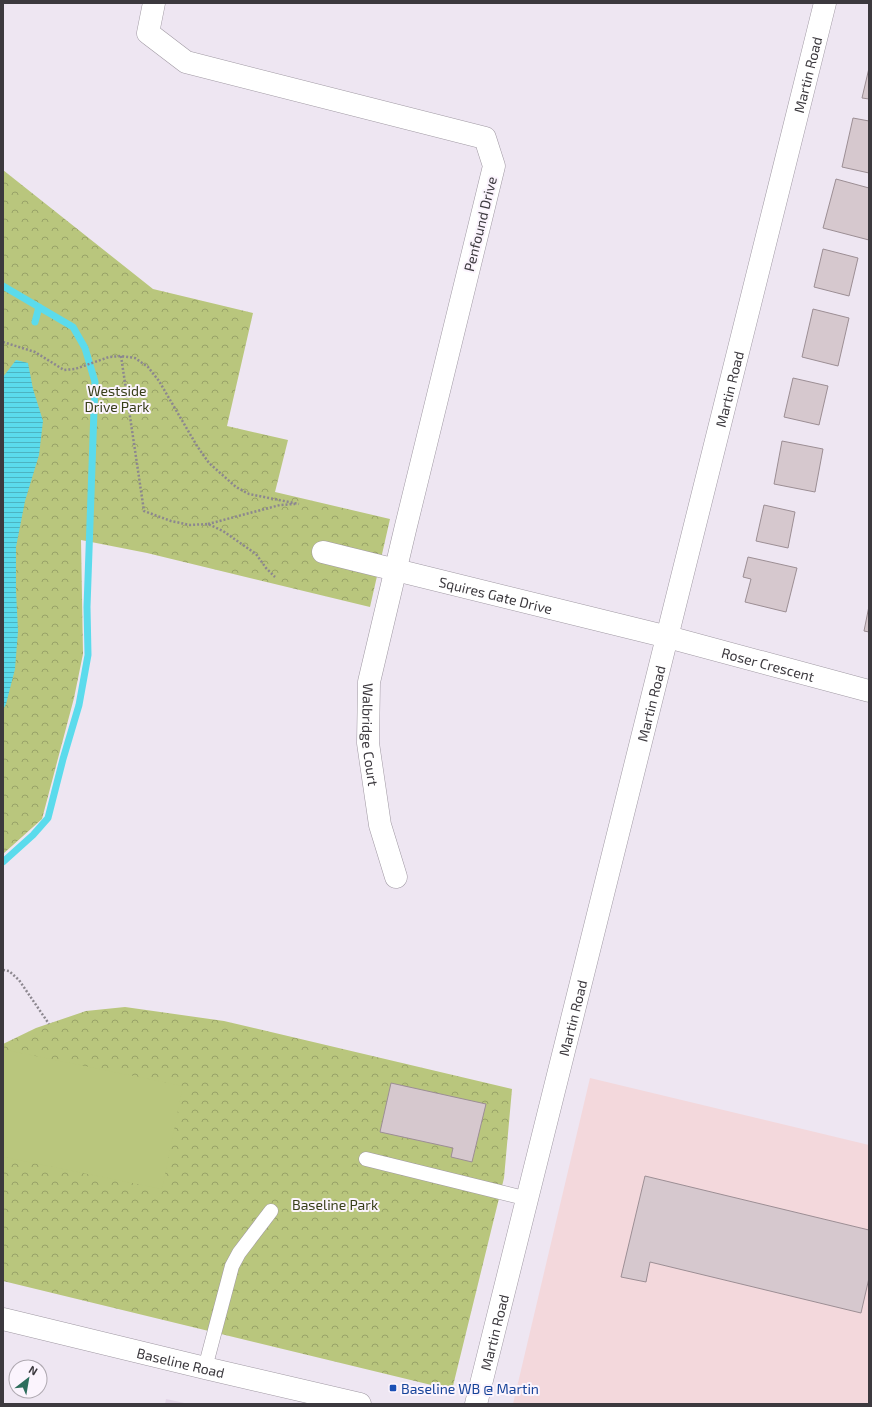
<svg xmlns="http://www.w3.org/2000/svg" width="872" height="1407" font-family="'Exo 2',sans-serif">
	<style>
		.built { fill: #e3d6e8 }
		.industrial { fill: #f3d8dc }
		.park { fill: url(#park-crowns) }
		.pitch { fill: #b9c67d }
		.water { fill: url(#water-rules) }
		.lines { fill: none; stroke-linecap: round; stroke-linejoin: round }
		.stream { stroke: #5bdbec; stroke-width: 7 }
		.building { fill: #d6c8ce; stroke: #9c8e94 }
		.service-casing { stroke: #a099a3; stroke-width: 15 }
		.minor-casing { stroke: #a099a3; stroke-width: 23 }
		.tertiary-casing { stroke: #a099a3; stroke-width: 23 }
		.path { stroke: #8c878f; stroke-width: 2.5; stroke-dasharray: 2 2; stroke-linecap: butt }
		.service { stroke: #fff; stroke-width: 14 }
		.minor { stroke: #fff; stroke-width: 22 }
		.tertiary { stroke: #fff; stroke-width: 22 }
		.transit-dot { fill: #1a4fb4; stroke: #fbf4fd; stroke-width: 1.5 }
		.labels { text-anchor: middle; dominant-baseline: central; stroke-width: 4; stroke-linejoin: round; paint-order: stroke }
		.street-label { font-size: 14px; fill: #3c393e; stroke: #fbf4fd }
		.park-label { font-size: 14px; fill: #383e19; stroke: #fbf4fd }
		.transit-label { font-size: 14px; fill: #164399; stroke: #fbf4fd; text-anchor: start }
	</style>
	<defs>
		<pattern id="park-crowns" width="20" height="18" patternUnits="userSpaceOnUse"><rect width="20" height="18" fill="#b9c67d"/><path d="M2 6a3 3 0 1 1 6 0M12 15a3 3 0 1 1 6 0" fill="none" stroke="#98a268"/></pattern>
		<pattern id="water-rules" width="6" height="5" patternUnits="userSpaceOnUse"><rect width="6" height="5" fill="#5bdbec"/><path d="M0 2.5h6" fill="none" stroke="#4cb3c1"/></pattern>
	</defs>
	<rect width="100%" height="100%" fill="#eee6f2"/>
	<path class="built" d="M 166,1399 L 189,1404 L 165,1404 Z"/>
	<path class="industrial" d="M 590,1078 L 869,1145 L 869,1404 L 513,1404 Z"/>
	<path class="park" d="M 3,170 L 153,289 L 253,313 L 227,426 L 288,440 L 275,492 L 390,519 L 370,607 L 147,553 L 81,540 L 83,654 L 74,698 L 42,819 L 3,854 Z
		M 125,1007 L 224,1021 L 512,1089 L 504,1178 L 452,1390 L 3,1281 L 3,1044 L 36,1028 L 86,1011 Z"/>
	<path class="pitch" d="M 6,1050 L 183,1086 L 162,1189 L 3,1157 L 3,1063 Z"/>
	<path class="water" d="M 16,360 L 28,363 L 33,389 L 43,421 L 39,455 L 25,501 L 16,547 L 16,591 L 18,631 L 15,669 L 6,704 L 3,710 L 3,377 Z"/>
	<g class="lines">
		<path class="stream" d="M 3,286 L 73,327 L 85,348 L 95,382 L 87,607 L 88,655 L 79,705 L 63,759 L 48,818 L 33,835 L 3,862
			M 35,322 L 39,307"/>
	</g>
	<path class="building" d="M 869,68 L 869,99 L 862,98 Z
		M 853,118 L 869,121 L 869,173 L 842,167 Z
		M 836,179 L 869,188 L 869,240 L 823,228 Z
		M 823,249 L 858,258 L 849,296 L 814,287 Z
		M 813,309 L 849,318 L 838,366 L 802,357 Z
		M 793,378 L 828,386 L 819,425 L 784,417 Z
		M 782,441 L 823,449 L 815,492 L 774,484 Z
		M 764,505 L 795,512 L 788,548 L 756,541 Z
		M 748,557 L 797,568 L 786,612 L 745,602 L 751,579 L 743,577 Z
		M 869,606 L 869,632 L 864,631 Z
		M 391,1083 L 486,1104 L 472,1162 L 451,1157 L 453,1148 L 380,1132 Z
		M 645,1176 L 869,1230 L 869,1278 L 861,1313 L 650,1262 L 646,1282 L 621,1277 Z"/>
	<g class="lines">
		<g class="service-casing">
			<path id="service" d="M 366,1159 L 528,1199
				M 205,1368 L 232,1266 L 239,1253 L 271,1211"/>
		</g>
		<g class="minor-casing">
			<g id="minor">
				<path id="s1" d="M 154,3 L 148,33 L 186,62 L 485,138 L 494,166 L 405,530 L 369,682 L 368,743 L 380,825 L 396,877"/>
				<path id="s2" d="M 323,552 L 668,637 L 869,691"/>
				<path id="s3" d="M 476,1404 L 825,3"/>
			</g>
		</g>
		<g class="tertiary-casing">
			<g id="tertiary">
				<path id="s4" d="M 3,1319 L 205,1368 L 360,1404"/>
			</g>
		</g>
		<path class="path" d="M 3,342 L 35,352 L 64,370 L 75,369 L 109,357 L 121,356 L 135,358 L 148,367 L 159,381 L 197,446 L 209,463 L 236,487 L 249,494 L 299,504
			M 121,356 L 144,511 L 171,521 L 190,525 L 208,524 L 223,531 L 256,554 L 266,568 L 275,577
			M 208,524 L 280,505 L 295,504
			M 3,970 L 9,971 L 19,980 L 49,1024"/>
		<use href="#service" class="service"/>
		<use href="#minor" class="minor"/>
		<use href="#tertiary" class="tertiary"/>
	</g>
	<rect class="transit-dot" x="389" y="1384" width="8" height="8" rx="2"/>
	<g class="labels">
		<g class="street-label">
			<text stroke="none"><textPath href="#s3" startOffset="1370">Martin Road</textPath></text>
			<text transform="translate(480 224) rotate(-76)">Penfound Drive</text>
			<text stroke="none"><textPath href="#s3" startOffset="1046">Martin Road</textPath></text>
			<text stroke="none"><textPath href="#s2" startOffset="178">Squires Gate Drive</textPath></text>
			<text stroke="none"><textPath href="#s2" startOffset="459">Roser Crescent</textPath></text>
			<text stroke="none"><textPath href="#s3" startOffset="722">Martin Road</textPath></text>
			<text stroke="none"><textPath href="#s1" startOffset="1000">Walbridge Court</textPath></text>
			<text stroke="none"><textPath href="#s3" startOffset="398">Martin Road</textPath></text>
			<text stroke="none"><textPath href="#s3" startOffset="74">Martin Road</textPath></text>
			<text stroke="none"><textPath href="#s4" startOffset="183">Baseline Road</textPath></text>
		</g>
		<g class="park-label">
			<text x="117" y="390">Westside<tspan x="117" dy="16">Drive Park</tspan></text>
			<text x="335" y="1204">Baseline Park</text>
		</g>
		<g class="transit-label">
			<text x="401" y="1388">Baseline WB @ Martin</text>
		</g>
	</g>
	<rect width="872" height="1407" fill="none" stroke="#3c393e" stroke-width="8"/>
	<g transform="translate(28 1379) rotate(31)"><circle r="19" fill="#fbf4fd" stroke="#afa9b1"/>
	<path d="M0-3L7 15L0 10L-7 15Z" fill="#2e6e5d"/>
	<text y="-6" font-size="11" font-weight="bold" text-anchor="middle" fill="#3c393e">N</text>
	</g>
</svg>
